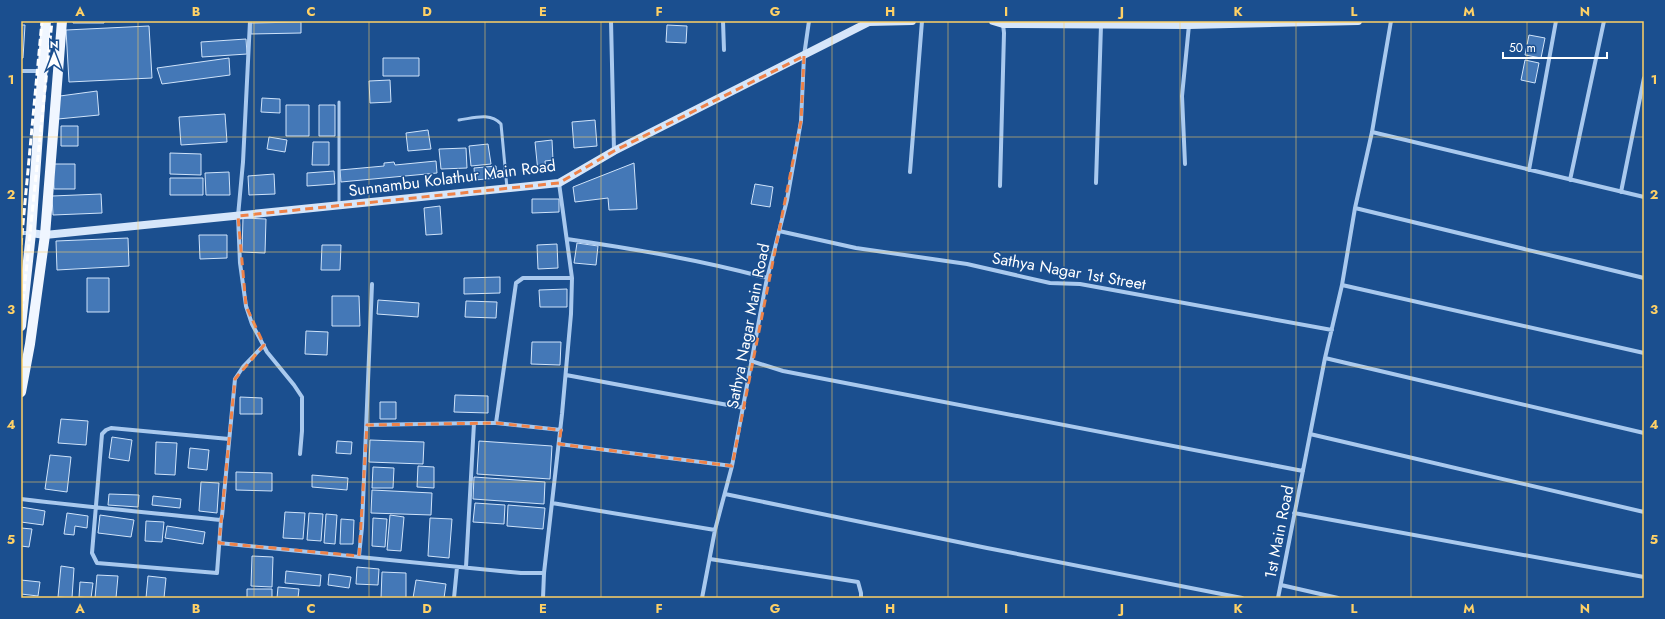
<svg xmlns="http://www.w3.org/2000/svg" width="1665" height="619" font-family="Jost,sans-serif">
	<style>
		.building { fill: #4478b7; stroke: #cfe3fa }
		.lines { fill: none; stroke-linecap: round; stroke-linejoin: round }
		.lane { stroke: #a9c9ee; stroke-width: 3 }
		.street { stroke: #a9c9ee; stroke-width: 4 }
		.secondary { stroke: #d6e6fa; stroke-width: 8 }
		.primary { stroke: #f0f6ff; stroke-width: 10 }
		.rail { stroke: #fff; stroke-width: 3; stroke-dasharray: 7 3; stroke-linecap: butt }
		.marked { fill: none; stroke: #ee8249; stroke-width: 3; stroke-dasharray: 8 5; stroke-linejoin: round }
		.grid { fill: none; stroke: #ffd166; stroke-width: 1; stroke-opacity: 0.55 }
		.labels { text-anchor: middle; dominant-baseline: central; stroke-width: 3; stroke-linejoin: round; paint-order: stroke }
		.street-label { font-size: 16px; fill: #fff; stroke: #1b4f8f }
		.neatline { fill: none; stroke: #ffd166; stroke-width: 1.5 }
		.grid-label { font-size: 13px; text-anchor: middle; font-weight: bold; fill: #ffd166 }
	</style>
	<rect width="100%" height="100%" fill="#1b4f8f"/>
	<path class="building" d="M 73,21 L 104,21 L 104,23 L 73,23 Z
		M 301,22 L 301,33 L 251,34 L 251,23 Z
		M 21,25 L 25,25 L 23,58 L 21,58 Z
		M 667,25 L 687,26 L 686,43 L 666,42 Z
		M 149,26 L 152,78 L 69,82 L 66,30 Z
		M 1529,35 L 1545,38 L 1541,58 L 1525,55 Z
		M 246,39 L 247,54 L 202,57 L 201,42 Z
		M 229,58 L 230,75 L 162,84 L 157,68 Z
		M 383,58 L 419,58 L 419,76 L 383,76 Z
		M 1525,60 L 1539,63 L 1535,83 L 1521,80 Z
		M 390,80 L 391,102 L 370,103 L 369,81 Z
		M 97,91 L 99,115 L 58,119 L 60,96 Z
		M 262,98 L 280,99 L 280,113 L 261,112 Z
		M 286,105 L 309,105 L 309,136 L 286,136 Z
		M 319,105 L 335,105 L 335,136 L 319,136 Z
		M 225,114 L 227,142 L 181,145 L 179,117 Z
		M 595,120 L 597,146 L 574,148 L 572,122 Z
		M 61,126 L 78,126 L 78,146 L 61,146 Z
		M 428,130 L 431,149 L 408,151 L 406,133 Z
		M 269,137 L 287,140 L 285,152 L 267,149 Z
		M 552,140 L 553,160 L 545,161 L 546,171 L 538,172 L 535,142 Z
		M 313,142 L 329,142 L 329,165 L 312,165 Z
		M 488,144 L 491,164 L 471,166 L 469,146 Z
		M 466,148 L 467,168 L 441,169 L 439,149 Z
		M 170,153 L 201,154 L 201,175 L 170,174 Z
		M 436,161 L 437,173 L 341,182 L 340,170 L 384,166 L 384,163 L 394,162 L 395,165 Z
		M 634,163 L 637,209 L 609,210 L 608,198 L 575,202 L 573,187 Z
		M 53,164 L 75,164 L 75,189 L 54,189 Z
		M 496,166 L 497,178 L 475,180 L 474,168 Z
		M 334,171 L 335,184 L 307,186 L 307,173 Z
		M 229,172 L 230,195 L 206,195 L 205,173 Z
		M 274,174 L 275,194 L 249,195 L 248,176 Z
		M 170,178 L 203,178 L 203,195 L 170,195 Z
		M 755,184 L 773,187 L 770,207 L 751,204 Z
		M 101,194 L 102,213 L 53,215 L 52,196 Z
		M 532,199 L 559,199 L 559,212 L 532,213 Z
		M 440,206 L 442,234 L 426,235 L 424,208 Z
		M 243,218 L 266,219 L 265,253 L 242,252 Z
		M 199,235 L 227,235 L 227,258 L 200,259 Z
		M 128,238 L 129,266 L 57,270 L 56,241 Z
		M 577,243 L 598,246 L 596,265 L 574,263 Z
		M 557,244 L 558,268 L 538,269 L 537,245 Z
		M 322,245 L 341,245 L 340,270 L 321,270 Z
		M 500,277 L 500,293 L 464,294 L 464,278 Z
		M 87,278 L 109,278 L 109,312 L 87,312 Z
		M 567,289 L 567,307 L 540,307 L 539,290 Z
		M 332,296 L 359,296 L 360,326 L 332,326 Z
		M 378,300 L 419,303 L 418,317 L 377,314 Z
		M 466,301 L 497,302 L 496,318 L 465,317 Z
		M 306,331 L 328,332 L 327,355 L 305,354 Z
		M 532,342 L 561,342 L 560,365 L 531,364 Z
		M 455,395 L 488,396 L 488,413 L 454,412 Z
		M 240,397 L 262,398 L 262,414 L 240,414 Z
		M 380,402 L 396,402 L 396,419 L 380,419 Z
		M 61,419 L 88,421 L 86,445 L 58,443 Z
		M 112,437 L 132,440 L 129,461 L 109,458 Z
		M 370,440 L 424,442 L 423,464 L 369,462 Z
		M 337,441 L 352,442 L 351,454 L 336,453 Z
		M 479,441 L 552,446 L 550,479 L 477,474 Z
		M 156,442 L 177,443 L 175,475 L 155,474 Z
		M 190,448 L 209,450 L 207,470 L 188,468 Z
		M 50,455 L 71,457 L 67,492 L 45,489 Z
		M 418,466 L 434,467 L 434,488 L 417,487 Z
		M 373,467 L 394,468 L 393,488 L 372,488 Z
		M 236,472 L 272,473 L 272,491 L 236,490 Z
		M 312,475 L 348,478 L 347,490 L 312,487 Z
		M 474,477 L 545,482 L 544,504 L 473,499 Z
		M 201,482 L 219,483 L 217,513 L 199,511 Z
		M 372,490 L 432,493 L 431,515 L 371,513 Z
		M 109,494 L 139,495 L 138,507 L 108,505 Z
		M 153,496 L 181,499 L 180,508 L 152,505 Z
		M 475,503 L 505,505 L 504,524 L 473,522 Z
		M 508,505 L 545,508 L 543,529 L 507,526 Z
		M 21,507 L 45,511 L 43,525 L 21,522 Z
		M 285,512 L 305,513 L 303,539 L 283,538 Z
		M 67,513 L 88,516 L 87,528 L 75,526 L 74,535 L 64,534 Z
		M 309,513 L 323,514 L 321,541 L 307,540 Z
		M 326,514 L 337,515 L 335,544 L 324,543 Z
		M 100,515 L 134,520 L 131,537 L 98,533 Z
		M 390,515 L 404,517 L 401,551 L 387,550 Z
		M 373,518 L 387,519 L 385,547 L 372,546 Z
		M 430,518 L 452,519 L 449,558 L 428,556 Z
		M 341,519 L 354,520 L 353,544 L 340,544 Z
		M 146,521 L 164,522 L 162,542 L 145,541 Z
		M 167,526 L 205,532 L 203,544 L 165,538 Z
		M 21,528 L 32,529 L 29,547 L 21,546 Z
		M 252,556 L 273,557 L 272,587 L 251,586 Z
		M 61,566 L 74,568 L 72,598 L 58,597 Z
		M 357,567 L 379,569 L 378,585 L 356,584 Z
		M 286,571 L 321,575 L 320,586 L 285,583 Z
		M 382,572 L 406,573 L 406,598 L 381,598 Z
		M 329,574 L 351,577 L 349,588 L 328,585 Z
		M 97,575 L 118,576 L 116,598 L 95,598 Z
		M 148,576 L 166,578 L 164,598 L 146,598 Z
		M 21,580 L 40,582 L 38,596 L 21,594 Z
		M 416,580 L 446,584 L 444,598 L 413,598 Z
		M 80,582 L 93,583 L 91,598 L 79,597 Z
		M 278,587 L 299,589 L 298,598 L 277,598 Z
		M 247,589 L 272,589 L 272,598 L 247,598 Z"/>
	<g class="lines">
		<path class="lane" d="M 339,102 L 339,203
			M 459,120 C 474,118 490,112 501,124 L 507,188"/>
		<path class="street" d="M 250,21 L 243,162 L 238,216 L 240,263 L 246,306 L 252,324 L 267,352 L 294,385 L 302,397 L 302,431 L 300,454
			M 611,21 L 614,151
			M 723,21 L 724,50
			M 21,71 L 43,71
			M 1372,132 L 1644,197
			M 1185,164 L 1182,96 L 1189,25
			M 1529,170 L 1556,21
			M 910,172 L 922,21
			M 1570,180 L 1604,21
			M 1096,183 L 1101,25
			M 1000,186 L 1004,33 L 1003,24
			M 1621,192 L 1644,78
			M 1355,208 L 1644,278
			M 779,231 L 856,248 L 967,264 L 1050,283 L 1080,284 L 1332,330
			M 21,233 L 31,233
			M 567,239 C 634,249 701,260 767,278
			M 1342,285 L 1644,353
			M 1325,358 L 1644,433
			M 751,361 L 783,371 L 1303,471
			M 566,375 L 744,408
			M 496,423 L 516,283 L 523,278 L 572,278
			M 367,425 L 474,423
			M 1310,434 L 1644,512
			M 559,444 L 732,466
			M 725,494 L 987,548 L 1242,598
			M 21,499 C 87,507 154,513 221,520 L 217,573 L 97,563 L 92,553 L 102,434 L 106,430 L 111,428 L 229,439
			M 552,503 L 715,530
			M 1294,513 L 1644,577
			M 221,520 L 222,516 L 235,379 L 243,367 L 264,345
			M 219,543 L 521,573 L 544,573
			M 359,556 L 362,527 L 372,284
			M 710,559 L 858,582 L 861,593 L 861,598
			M 466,567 L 474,423 L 496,423 L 561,430
			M 1281,585 L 1338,598
			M 454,598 L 457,567
			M 543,598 L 544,573 L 562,414 L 571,314 L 572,278 L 559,183
			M 702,598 L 715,530 L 732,466 L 766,283 L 787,200 L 801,121 L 804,56 L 809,21
			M 1278,598 L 1325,358 L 1342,285 L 1355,208 L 1372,132 L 1391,21"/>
		<path class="secondary" d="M 993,21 L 1003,24 L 1189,25 L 1358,21
			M 31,233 L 45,235 L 559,183 L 614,151 L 869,22 L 912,21"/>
		<path class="primary" d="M 21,326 L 31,233 L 46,21
			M 21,392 L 30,344 L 45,235 L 62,21"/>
		<path class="rail" d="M 21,245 L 42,21
			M 21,321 L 52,21"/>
	</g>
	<path class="marked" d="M 804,56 L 801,121 L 732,466 L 559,444 L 561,430 L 496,423 L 367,425 L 359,556 L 219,543 L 235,379 L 264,345 L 246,306 L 238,216 L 559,183 L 614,151 Z"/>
	<path class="grid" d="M 138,21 L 138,598M 254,21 L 254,598M 369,21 L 369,598M 485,21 L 485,598M 601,21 L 601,598M 717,21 L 717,598M 832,21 L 832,598M 948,21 L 948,598M 1064,21 L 1064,598M 1180,21 L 1180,598M 1296,21 L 1296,598M 1411,21 L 1411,598M 1527,21 L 1527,598M 21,137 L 1644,137M 21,252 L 1644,252M 21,367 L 1644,367M 21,482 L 1644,482"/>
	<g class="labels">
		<g class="street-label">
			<text transform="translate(452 178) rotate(-7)">Sunnambu Kolathur Main Road</text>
			<text transform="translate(1069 271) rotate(10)">Sathya Nagar 1st Street</text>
			<text transform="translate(748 326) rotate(-79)">Sathya Nagar Main Road</text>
			<text transform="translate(1279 532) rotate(-79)">1st Main Road</text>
		</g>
	</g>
	<rect width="1665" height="619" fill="none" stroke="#1b4f8f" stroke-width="44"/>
	<g transform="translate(54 54)" stroke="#1b4f8f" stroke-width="3" paint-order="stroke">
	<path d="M0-3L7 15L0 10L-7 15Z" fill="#ffffff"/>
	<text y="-6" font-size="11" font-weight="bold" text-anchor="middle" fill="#ffffff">N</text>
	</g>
	<path d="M1503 52v6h104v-6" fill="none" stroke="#ffffff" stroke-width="2"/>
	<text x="1509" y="52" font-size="12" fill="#ffffff" stroke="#1b4f8f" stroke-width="3" paint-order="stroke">50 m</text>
	<rect x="22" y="22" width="1621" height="575" class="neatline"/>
	<g class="grid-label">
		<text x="80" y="16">A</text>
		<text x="196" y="16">B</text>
		<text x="311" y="16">C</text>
		<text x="427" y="16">D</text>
		<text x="543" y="16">E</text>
		<text x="659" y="16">F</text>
		<text x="775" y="16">G</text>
		<text x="890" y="16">H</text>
		<text x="1006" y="16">I</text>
		<text x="1122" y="16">J</text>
		<text x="1238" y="16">K</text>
		<text x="1354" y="16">L</text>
		<text x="1469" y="16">M</text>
		<text x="1585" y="16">N</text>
		<text x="11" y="84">1</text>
		<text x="1654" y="84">1</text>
		<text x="11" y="199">2</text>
		<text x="1654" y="199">2</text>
		<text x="11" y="314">3</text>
		<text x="1654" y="314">3</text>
		<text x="11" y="429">4</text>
		<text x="1654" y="429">4</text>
		<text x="11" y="544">5</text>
		<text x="1654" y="544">5</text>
		<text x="80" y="613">A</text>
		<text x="196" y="613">B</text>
		<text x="311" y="613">C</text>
		<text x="427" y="613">D</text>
		<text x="543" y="613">E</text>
		<text x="659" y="613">F</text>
		<text x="775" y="613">G</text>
		<text x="890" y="613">H</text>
		<text x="1006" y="613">I</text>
		<text x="1122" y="613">J</text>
		<text x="1238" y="613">K</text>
		<text x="1354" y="613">L</text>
		<text x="1469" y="613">M</text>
		<text x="1585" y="613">N</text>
	</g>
</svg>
